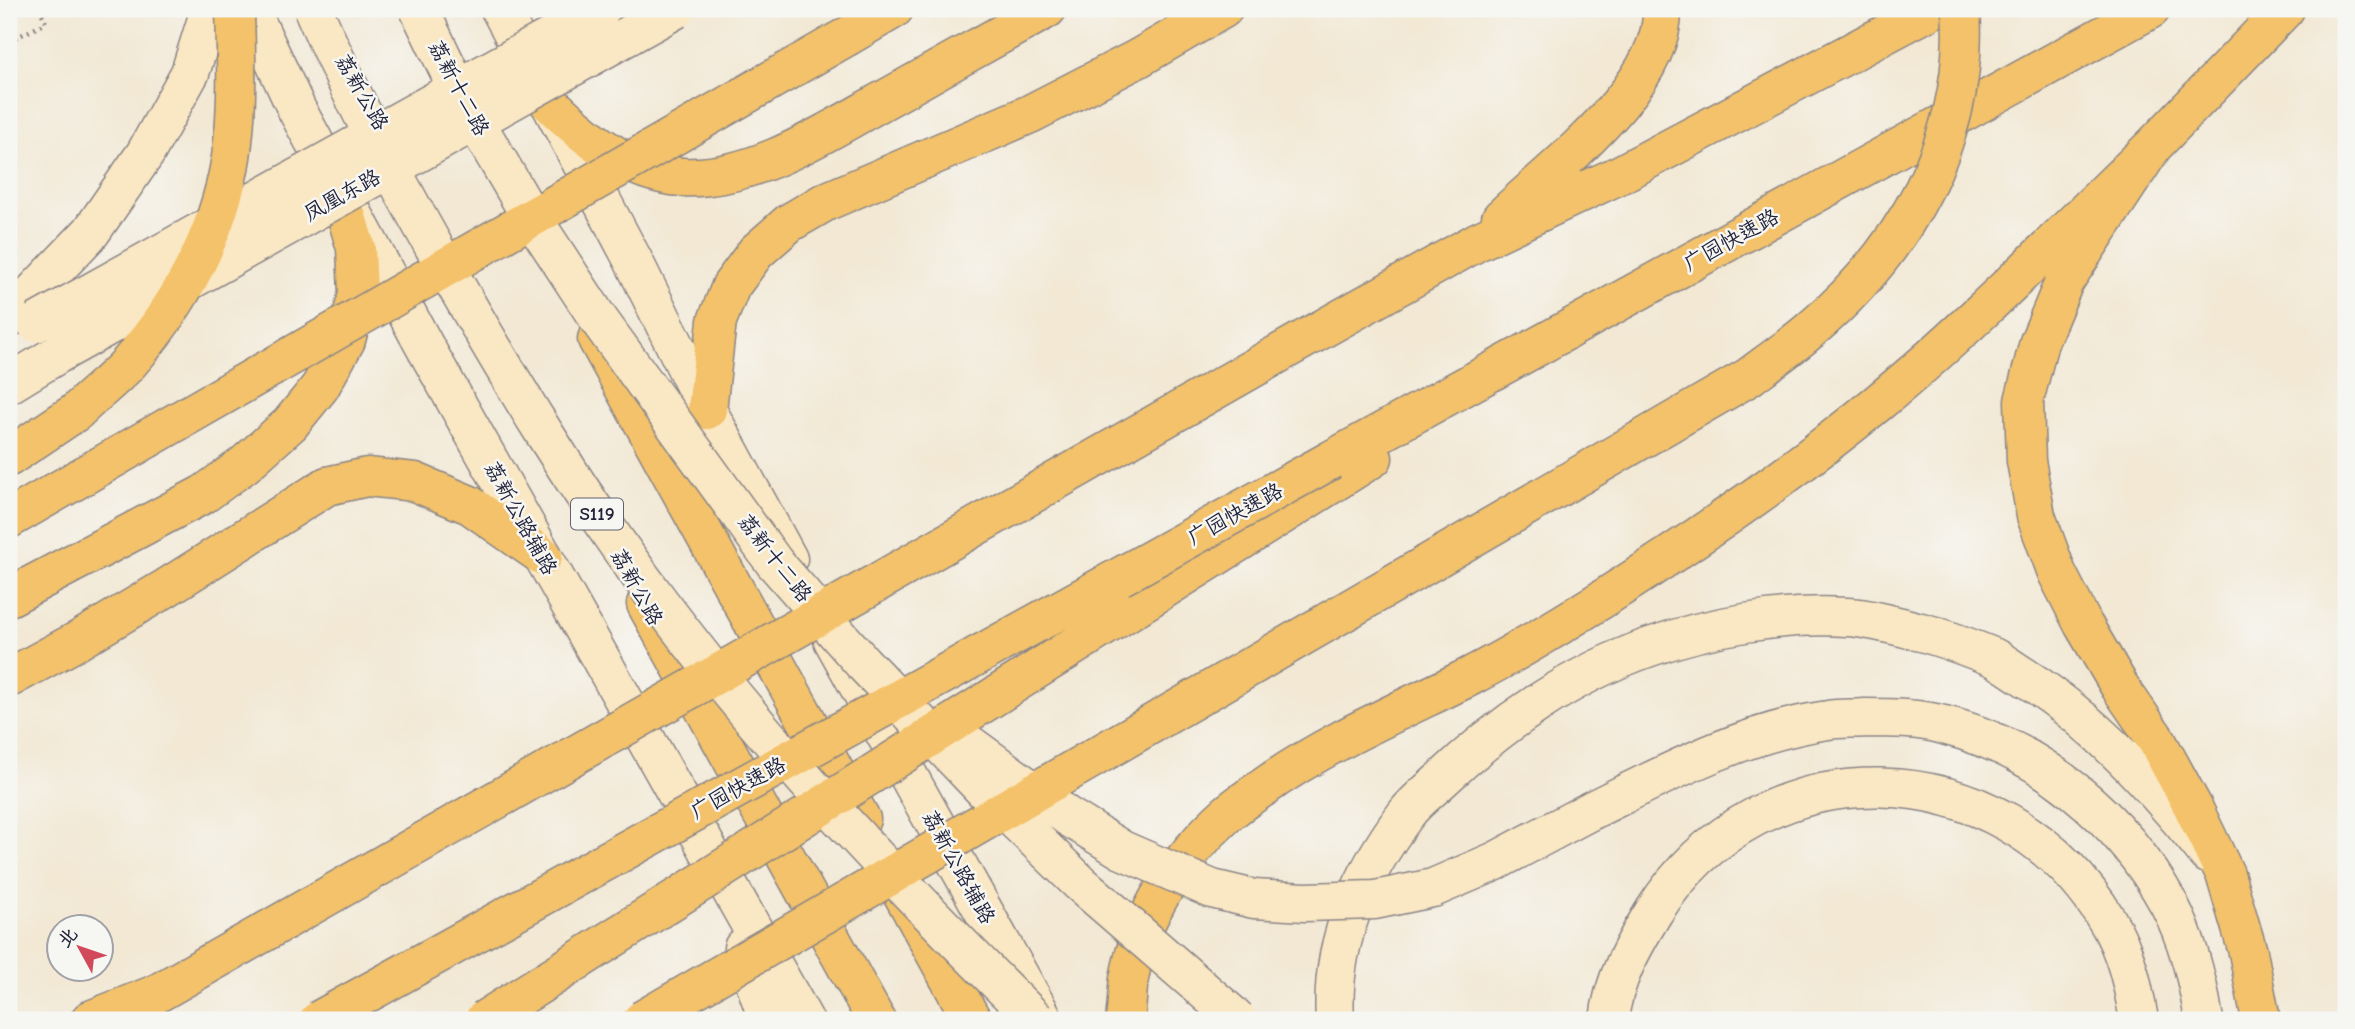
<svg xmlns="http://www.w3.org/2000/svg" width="2355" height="1029" font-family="'Comic Neue','LXGW WenKai TC',sans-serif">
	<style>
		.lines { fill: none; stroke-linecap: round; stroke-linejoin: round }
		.secondary-casing { stroke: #8a8588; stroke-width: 41 }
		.primary-casing { stroke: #8a8588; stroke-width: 41 }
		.highway-casing { stroke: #8a8588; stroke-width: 41 }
		.path { stroke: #8a8588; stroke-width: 4.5; stroke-dasharray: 2 5; stroke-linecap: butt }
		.secondary { stroke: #fae7c3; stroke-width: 38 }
		.primary { stroke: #f3c26a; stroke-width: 38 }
		.highway { stroke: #f3c26a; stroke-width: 38 }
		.secondary-bridge-casing { stroke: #8a8588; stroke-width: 41; stroke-linecap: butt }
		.highway-bridge-casing { stroke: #8a8588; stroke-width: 41; stroke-linecap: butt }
		.secondary-bridge { stroke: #fae7c3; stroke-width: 38 }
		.highway-bridge { stroke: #f3c26a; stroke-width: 38 }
		.labels { text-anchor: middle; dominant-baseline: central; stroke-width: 5; stroke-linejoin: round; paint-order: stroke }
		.shield { fill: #f6f6f2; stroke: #626272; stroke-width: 2 }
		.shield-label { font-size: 19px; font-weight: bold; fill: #22223b }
		.street-label { font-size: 21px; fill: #22223b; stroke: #f6f6f2 }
	</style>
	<rect width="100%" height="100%" fill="#f6f6f2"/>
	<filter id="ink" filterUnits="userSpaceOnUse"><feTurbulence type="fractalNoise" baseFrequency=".0143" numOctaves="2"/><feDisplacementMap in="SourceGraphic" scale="14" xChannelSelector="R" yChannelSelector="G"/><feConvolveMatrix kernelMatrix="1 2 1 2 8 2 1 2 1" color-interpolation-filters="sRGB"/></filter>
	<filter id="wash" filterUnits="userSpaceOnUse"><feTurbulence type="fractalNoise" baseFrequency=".00686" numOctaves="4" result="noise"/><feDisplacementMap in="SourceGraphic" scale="28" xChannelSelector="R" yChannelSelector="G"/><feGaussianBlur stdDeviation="1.57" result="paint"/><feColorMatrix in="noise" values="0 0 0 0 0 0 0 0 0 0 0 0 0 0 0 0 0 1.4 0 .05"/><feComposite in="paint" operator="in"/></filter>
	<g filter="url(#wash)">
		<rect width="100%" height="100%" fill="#f2e8d4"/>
	</g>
	<g filter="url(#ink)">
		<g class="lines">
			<g class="secondary-casing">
				<path id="secondary" d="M 250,9 L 297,110 L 424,345 L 804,1020
					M 500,9 L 633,260 L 707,410 L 788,559
					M 9,318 L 91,232 L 145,154 L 190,73 L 207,19 L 208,9
					M 9,384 L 58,354
					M 833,640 L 1044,1020
					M 1592,810 C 1667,773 1744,732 1828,720 C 1840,718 1853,719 1865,718 C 1890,718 1919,718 1944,725 C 2040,749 2122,818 2169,904 C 2188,940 2198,981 2204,1020
					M 743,948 L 768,1020
					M 1335,1020 C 1330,944 1361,874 1406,814 C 1415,802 1428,792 1439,782 C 1499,725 1572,674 1650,647 C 1709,626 1784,613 1847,617 C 1870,618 1898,626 1921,632 C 1945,638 1970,648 1993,657 C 2003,662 2013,670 2023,676 C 2095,721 2155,788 2208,854
					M 1609,1020 C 1613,981 1633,946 1653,913 C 1759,741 2004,748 2107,920 C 2126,951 2133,985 2139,1020"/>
			</g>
			<g class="primary-casing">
				<path id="primary" d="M 597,339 L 861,819
					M 646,604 L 876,1020
					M 902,893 L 972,1020"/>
			</g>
			<g class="highway-casing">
				<path id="highway" d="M 848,36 L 894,9
					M 546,99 C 583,136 627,173 682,177 C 756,181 831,129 893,95 C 944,66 996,37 1047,9
					M 1501,218 C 1552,169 1665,86 1662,9
					M 1271,358 L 1477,242 L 1619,175 L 1933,9
					M 707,410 L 717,321 L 731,286 L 756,252 L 789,223 L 825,202 L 1030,114 L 1137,59 L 1223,9
					M 9,457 L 76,412
					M 1331,460 L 2151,9
					M 9,519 L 147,439
					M 9,597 L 204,494 L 244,465 L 290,424 L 320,387 L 346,340 L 358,294 L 356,248 L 337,184
					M 1126,613 L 1373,458
					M 9,678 L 79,640 L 166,588 L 327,486 L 367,477 L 415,482 L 470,505 L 543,556
					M 90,1020 L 156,994
					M 1125,1020 C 1127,1007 1127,992 1129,979 C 1140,915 1180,856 1227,814 C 1237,805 1249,797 1261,789 C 1325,743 1398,712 1469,677 C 1514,654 1558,627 1601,600 C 1697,539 1791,475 1879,402 C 1974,324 2064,231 2153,146
					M 2261,1020 L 2248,952 L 2225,874 L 2193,807 L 2157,741 L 2120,687 L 2083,624 L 2057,573 L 2036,516 L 2026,461 L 2024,401 L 2039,342 L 2064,282 L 2153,146 L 2285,9"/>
			</g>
			<path class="path" d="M 9,41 L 46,23 L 40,9"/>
			<use href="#secondary" class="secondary"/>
			<use href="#primary" class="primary"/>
			<use href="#highway" class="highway"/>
			<g class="secondary-bridge-casing">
				<path id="secondary-bridge" d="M 313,9 C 350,95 395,178 442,261 C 508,377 577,492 658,600 C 771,751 902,888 1036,1020
					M 419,9 L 465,104 L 525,207 L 599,320 L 774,562 L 863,663 L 986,792 L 1080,883 L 1238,1020
					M 36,323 L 601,9
					M 58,354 L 676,9
					M 958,736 L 1067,816 L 1122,850 L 1212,889 L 1254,899 L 1305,902 L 1375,900 L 1433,888 L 1496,861 L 1592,810"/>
			</g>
			<g class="highway-bridge-casing">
				<path id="highway-bridge" d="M 76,412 C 92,396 111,382 127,365 C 182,303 224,226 233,142 C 238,98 236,53 235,9
					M 147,439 L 848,36
					M 156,994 L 1271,358
					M 319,1020 L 1331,460
					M 484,1020 L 1126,613
					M 642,1020 L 1749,377 C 1769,362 1789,348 1808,332 C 1905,251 1970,138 1961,9"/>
			</g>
			<use href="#secondary-bridge" class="secondary-bridge"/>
			<use href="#highway-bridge" class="highway-bridge"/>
		</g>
	</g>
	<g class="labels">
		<rect class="shield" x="571" y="498.5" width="52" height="31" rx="5"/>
		<g class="shield-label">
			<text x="597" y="514">S119</text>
		</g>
		<g class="street-label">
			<text transform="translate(459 88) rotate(62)">荔新十二路</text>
			<text transform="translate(362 92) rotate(60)">荔新公路</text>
			<text transform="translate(342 195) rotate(-29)">凤凰东路</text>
			<text transform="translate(1731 240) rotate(-29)">广园快速路</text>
			<text transform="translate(1235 514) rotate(-29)">广园快速路</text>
			<text transform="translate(521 518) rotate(61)">荔新公路辅路</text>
			<text transform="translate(775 558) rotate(52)">荔新十二路</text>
			<text transform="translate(637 587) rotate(61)">荔新公路</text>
			<text transform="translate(738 788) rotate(-29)">广园快速路</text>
			<text transform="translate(959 867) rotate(61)">荔新公路辅路</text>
		</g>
	</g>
	<rect width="2355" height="1029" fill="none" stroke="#f6f6f2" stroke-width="35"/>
	<g transform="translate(80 948) rotate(310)"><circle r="33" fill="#f6f6f2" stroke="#a1a1a9" stroke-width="2"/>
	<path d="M0-5L12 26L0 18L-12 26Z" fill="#d1495b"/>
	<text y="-10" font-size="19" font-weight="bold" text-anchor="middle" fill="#22223b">北</text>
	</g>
</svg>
